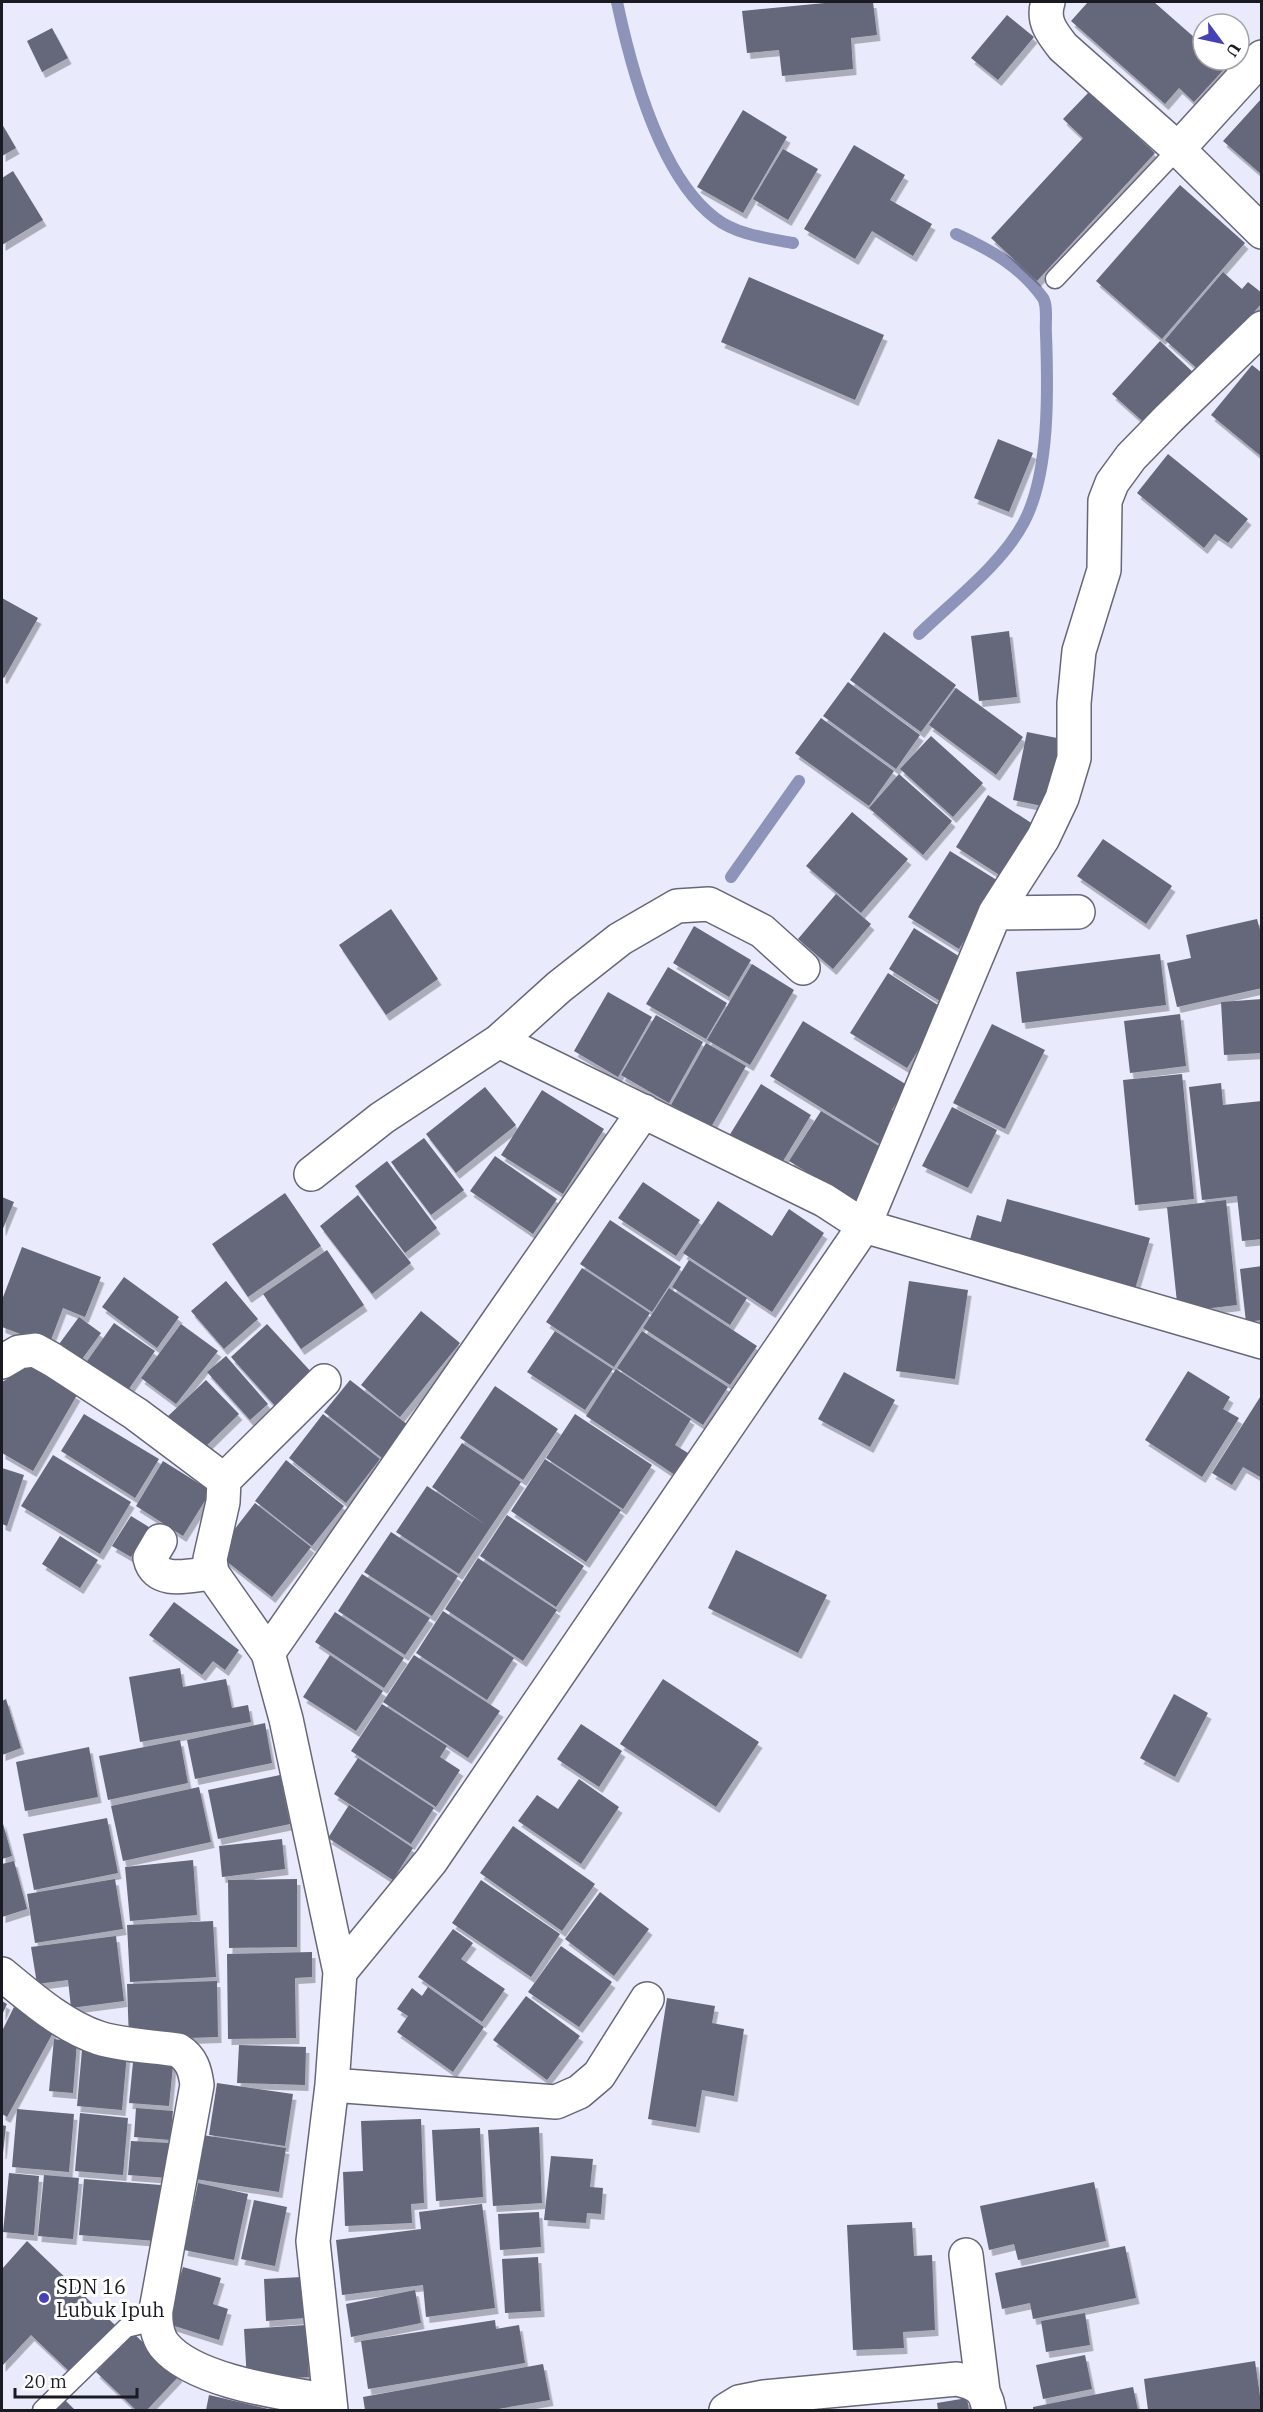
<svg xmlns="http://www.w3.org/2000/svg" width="1263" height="2412" font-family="'IBM Plex Serif',serif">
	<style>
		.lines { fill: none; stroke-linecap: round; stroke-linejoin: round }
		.stream { stroke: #8e93ba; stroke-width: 12 }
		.building { fill: #65687a; filter: url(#shadow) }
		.service-casing { stroke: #65687a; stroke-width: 21 }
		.minor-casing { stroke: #65687a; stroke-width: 36 }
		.service { stroke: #fff; stroke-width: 18 }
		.minor { stroke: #fff; stroke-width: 33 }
		.poi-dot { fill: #4741b7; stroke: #fff; stroke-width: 2 }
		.labels { text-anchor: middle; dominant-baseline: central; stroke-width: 6; stroke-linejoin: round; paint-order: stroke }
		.poi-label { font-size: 20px; fill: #191a22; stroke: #fff; text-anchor: start }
	</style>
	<defs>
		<filter id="shadow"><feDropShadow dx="3.5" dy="6" stdDeviation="0" flood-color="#0004"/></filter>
	</defs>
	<rect width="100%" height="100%" fill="#e9ebfc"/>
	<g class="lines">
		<path class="stream" d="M 617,2 C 631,68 660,176 715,218 C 737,235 767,238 793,243
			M 919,634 C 952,602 1003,563 1024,522 C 1050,473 1048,389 1046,334 C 1045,324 1048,306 1043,298 C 1020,266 991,250 956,234
			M 731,877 L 799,781"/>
	</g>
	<path class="building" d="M 835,2 L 873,2 L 877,35 L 851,38 L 853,69 L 782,76 L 779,50 L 747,53 L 742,11 Z
		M 1088,2 L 1154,2 L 1203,45 L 1203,60 L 1220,60 L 1227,66 L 1194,102 L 1179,88 L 1165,104 L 1071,21 Z
		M 1007,15 L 1034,37 L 998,80 L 971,58 Z
		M 52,28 L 68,58 L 42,72 L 27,41 Z
		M 1089,92 L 1155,153 L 1037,281 L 991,238 L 1083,138 L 1063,119 Z
		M 1262,98 L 1262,175 L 1223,141 Z
		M 743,110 L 787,137 L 743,213 L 697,187 Z
		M 2,124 L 16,148 L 2,156 Z
		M 854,145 L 905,175 L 890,200 L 932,224 L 913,256 L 872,231 L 855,259 L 804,229 Z
		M 783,149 L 818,169 L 788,220 L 753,199 Z
		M 13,171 L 43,220 L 2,245 L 2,178 Z
		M 1180,185 L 1245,243 L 1162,339 L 1096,281 Z
		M 1223,272 L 1242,289 L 1248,282 L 1262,293 L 1262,303 L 1201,372 L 1165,340 Z
		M 749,277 L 884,335 L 855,400 L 721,342 Z
		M 1160,341 L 1196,375 L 1149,427 L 1112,394 Z
		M 1252,365 L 1262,373 L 1262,457 L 1211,415 Z
		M 998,439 L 1033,453 L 1009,512 L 974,498 Z
		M 1168,454 L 1248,519 L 1228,543 L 1215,534 L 1204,548 L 1137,493 Z
		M 2,598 L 38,618 L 4,678 L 2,677 Z
		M 1009,631 L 1017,697 L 979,701 L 971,636 Z
		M 884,632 L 956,685 L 921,732 L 850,680 Z
		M 848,682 L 920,735 L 896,769 L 823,716 Z
		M 956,688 L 1023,737 L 996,775 L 929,725 Z
		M 821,718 L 894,771 L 869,806 L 795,753 Z
		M 1027,732 L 1067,740 L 1052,808 L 1013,800 Z
		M 931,736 L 983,783 L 953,817 L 900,769 Z
		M 899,774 L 952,821 L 923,855 L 869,808 Z
		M 988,795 L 1036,826 L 1004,878 L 956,847 Z
		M 852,812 L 908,859 L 861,913 L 806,866 Z
		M 1103,839 L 1172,886 L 1146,924 L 1077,876 Z
		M 950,851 L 1000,882 L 959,949 L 908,917 Z
		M 836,894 L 871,924 L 833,969 L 798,939 Z
		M 391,909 L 438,979 L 386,1015 L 339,945 Z
		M 1257,919 L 1262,937 L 1262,988 L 1177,1007 L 1167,963 L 1191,958 L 1186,935 Z
		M 694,926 L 751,960 L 729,997 L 673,963 Z
		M 914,928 L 965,960 L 940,1001 L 889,969 Z
		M 1160,954 L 1166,1005 L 1022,1023 L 1016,972 Z
		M 752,964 L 794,990 L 750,1065 L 707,1040 Z
		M 668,967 L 727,1003 L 706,1039 L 646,1004 Z
		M 888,973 L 944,1009 L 907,1068 L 850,1033 Z
		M 608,992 L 652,1017 L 618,1077 L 574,1051 Z
		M 1262,999 L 1262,1053 L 1224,1055 L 1221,1002 Z
		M 1180,1014 L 1186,1066 L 1130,1073 L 1124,1021 Z
		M 656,1015 L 703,1042 L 669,1103 L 621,1075 Z
		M 803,1021 L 907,1085 L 892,1110 L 904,1118 L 886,1148 L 770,1076 Z
		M 992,1024 L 1045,1050 L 1005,1129 L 953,1103 Z
		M 706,1043 L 746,1066 L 711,1127 L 671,1105 Z
		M 1182,1074 L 1194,1199 L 1135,1205 L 1123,1080 Z
		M 1221,1083 L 1223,1105 L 1262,1101 L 1262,1239 L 1242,1241 L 1237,1196 L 1202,1200 L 1189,1087 Z
		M 761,1084 L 811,1115 L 780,1166 L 729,1136 Z
		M 485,1087 L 516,1125 L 456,1173 L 426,1134 Z
		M 542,1090 L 604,1129 L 563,1194 L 501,1155 Z
		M 952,1107 L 997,1130 L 968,1188 L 922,1166 Z
		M 821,1111 L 887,1151 L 856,1202 L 789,1161 Z
		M 424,1138 L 464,1190 L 431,1215 L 391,1162 Z
		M 495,1156 L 557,1199 L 533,1234 L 470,1191 Z
		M 387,1161 L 437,1228 L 405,1253 L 355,1186 Z
		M 643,1182 L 700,1220 L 676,1256 L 618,1218 Z
		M 285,1193 L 321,1246 L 248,1297 L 212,1244 Z
		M 358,1195 L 411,1263 L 372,1294 L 320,1226 Z
		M 2,1197 L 14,1202 L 2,1231 Z
		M 1007,1199 L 1150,1238 L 1133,1296 L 967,1250 L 977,1215 L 1001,1222 Z
		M 1226,1200 L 1237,1305 L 1178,1312 L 1167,1207 Z
		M 718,1201 L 772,1236 L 789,1209 L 824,1233 L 772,1312 L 683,1253 Z
		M 610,1220 L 681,1267 L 652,1312 L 580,1264 Z
		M 22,1247 L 101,1277 L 85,1317 L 63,1308 L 49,1345 L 2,1327 L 2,1300 Z
		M 327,1250 L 364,1305 L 301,1349 L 263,1294 Z
		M 689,1260 L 747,1298 L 730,1325 L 672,1287 Z
		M 1262,1266 L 1262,1320 L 1246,1322 L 1240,1269 Z
		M 582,1268 L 650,1313 L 614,1367 L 546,1322 Z
		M 124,1277 L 179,1317 L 157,1348 L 102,1307 Z
		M 226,1281 L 258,1319 L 224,1349 L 191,1311 Z
		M 909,1281 L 968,1290 L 955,1379 L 896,1371 Z
		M 669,1288 L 757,1346 L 730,1385 L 643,1328 Z
		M 421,1311 L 460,1343 L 400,1417 L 361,1385 Z
		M 79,1317 L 101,1333 L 77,1366 L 54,1351 Z
		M 114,1323 L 155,1351 L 124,1396 L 83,1367 Z
		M 181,1324 L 218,1351 L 176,1404 L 141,1378 Z
		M 267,1324 L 314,1375 L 277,1408 L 231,1357 Z
		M 555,1331 L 613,1369 L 585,1410 L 527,1372 Z
		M 642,1331 L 728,1387 L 703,1425 L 617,1368 Z
		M 226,1356 L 268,1404 L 250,1420 L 207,1372 Z
		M 29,1366 L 77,1395 L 33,1471 L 2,1453 L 2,1382 Z
		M 616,1369 L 691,1419 L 675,1445 L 688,1453 L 675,1475 L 586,1416 Z
		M 1188,1371 L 1230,1397 L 1223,1409 L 1239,1418 L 1202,1477 L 1145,1440 Z
		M 844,1372 L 895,1400 L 870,1447 L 818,1419 Z
		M 206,1380 L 239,1414 L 198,1454 L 165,1419 Z
		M 350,1380 L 408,1425 L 382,1458 L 324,1412 Z
		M 495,1386 L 558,1429 L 523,1480 L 460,1438 Z
		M 1262,1394 L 1262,1478 L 1243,1467 L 1232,1485 L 1212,1473 Z
		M 84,1414 L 159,1459 L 135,1498 L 61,1451 Z
		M 323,1414 L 380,1459 L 346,1503 L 289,1458 Z
		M 575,1414 L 652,1465 L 623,1509 L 546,1458 Z
		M 462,1443 L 521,1482 L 459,1574 L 396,1532 L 427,1486 L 486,1525 L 432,1487 Z
		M 53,1455 L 131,1502 L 100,1554 L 21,1506 Z
		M 545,1459 L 621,1510 L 586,1562 L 511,1511 Z
		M 286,1460 L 344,1506 L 312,1546 L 255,1501 Z
		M 163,1461 L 211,1491 L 183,1536 L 136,1506 Z
		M 2,1468 L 24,1475 L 7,1526 L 2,1524 Z
		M 255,1503 L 311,1547 L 272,1597 L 216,1553 Z
		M 507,1515 L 584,1566 L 556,1607 L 480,1556 Z
		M 131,1516 L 149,1527 L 131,1557 L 112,1546 Z
		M 391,1532 L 458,1576 L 432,1616 L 364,1572 Z
		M 60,1536 L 98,1560 L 80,1588 L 42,1564 Z
		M 736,1550 L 827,1595 L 798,1653 L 708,1608 Z
		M 478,1558 L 557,1610 L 523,1661 L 445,1609 Z
		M 362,1574 L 430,1618 L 405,1655 L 338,1611 Z
		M 174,1602 L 239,1650 L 225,1670 L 213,1661 L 202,1675 L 149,1635 Z
		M 443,1611 L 514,1658 L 487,1700 L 416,1653 Z
		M 335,1612 L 404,1658 L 384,1688 L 315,1642 Z
		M 330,1655 L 383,1691 L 356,1731 L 303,1697 Z
		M 414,1655 L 500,1711 L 468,1758 L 383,1702 Z
		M 180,1668 L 183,1687 L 226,1679 L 232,1708 L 248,1705 L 251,1722 L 140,1742 L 129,1677 Z
		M 663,1679 L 759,1742 L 716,1807 L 620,1744 Z
		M 1174,1694 L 1208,1713 L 1175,1777 L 1140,1758 Z
		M 6,1699 L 21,1748 L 2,1755 L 2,1701 Z
		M 382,1704 L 447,1746 L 440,1757 L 460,1770 L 436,1807 L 351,1751 Z
		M 265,1723 L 272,1763 L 195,1779 L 187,1740 Z
		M 581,1724 L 622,1751 L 599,1787 L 557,1759 Z
		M 180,1740 L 188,1783 L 108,1800 L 99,1756 Z
		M 89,1747 L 98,1797 L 25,1811 L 16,1762 Z
		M 358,1758 L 434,1808 L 411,1844 L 334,1794 Z
		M 280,1775 L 290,1824 L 218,1839 L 208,1790 Z
		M 579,1779 L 619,1807 L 581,1864 L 518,1821 L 537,1795 L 558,1809 Z
		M 199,1787 L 211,1842 L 123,1861 L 111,1806 Z
		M 349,1805 L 413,1848 L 393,1880 L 328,1838 Z
		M 107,1818 L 118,1873 L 34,1890 L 23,1834 Z
		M 2,1820 L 12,1856 L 2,1859 Z
		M 513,1826 L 595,1884 L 562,1931 L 480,1873 Z
		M 282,1839 L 285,1869 L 222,1877 L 219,1846 Z
		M 193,1860 L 197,1915 L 130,1921 L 125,1867 Z
		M 14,1861 L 27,1909 L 2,1917 L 2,1864 Z
		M 115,1879 L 123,1929 L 35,1943 L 27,1894 Z
		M 297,1879 L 297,1947 L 229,1948 L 228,1880 Z
		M 481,1880 L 560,1934 L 531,1977 L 452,1923 Z
		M 600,1892 L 649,1929 L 614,1976 L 565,1939 Z
		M 213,1921 L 216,1977 L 130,1982 L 127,1925 Z
		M 453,1929 L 473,1943 L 461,1959 L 505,1989 L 482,2022 L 418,1977 Z
		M 116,1936 L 124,2001 L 71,2008 L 68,1980 L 37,1984 L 31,1947 Z
		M 561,1946 L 612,1982 L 579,2027 L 528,1992 Z
		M 312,1952 L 312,1977 L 295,1978 L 296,2038 L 228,2039 L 227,1954 Z
		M 217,1981 L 218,2037 L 129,2040 L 127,1984 Z
		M 428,1987 L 484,2027 L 453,2072 L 397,2032 L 408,2016 L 397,2009 L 412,1988 L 422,1996 Z
		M 526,1996 L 580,2036 L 547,2080 L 493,2040 Z
		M 667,1998 L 715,2006 L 712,2023 L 744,2029 L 734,2096 L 702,2090 L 696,2127 L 648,2119 Z
		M 2,2001 L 7,2004 L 2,2015 Z
		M 14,2007 L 55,2029 L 7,2117 L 2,2114 L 2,2031 Z
		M 54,2039 L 77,2042 L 73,2093 L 49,2091 Z
		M 239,2045 L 306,2047 L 305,2085 L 237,2083 Z
		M 82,2050 L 127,2053 L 122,2110 L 77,2106 Z
		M 134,2052 L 174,2055 L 169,2106 L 129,2103 Z
		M 217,2083 L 293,2094 L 285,2146 L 209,2135 Z
		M 136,2108 L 173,2111 L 170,2140 L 134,2137 Z
		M 17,2109 L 74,2114 L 69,2172 L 12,2167 Z
		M 80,2113 L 128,2118 L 123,2175 L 75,2171 Z
		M 421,2119 L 424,2203 L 411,2204 L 412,2223 L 345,2226 L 343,2172 L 363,2171 L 361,2121 Z
		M 2,2125 L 6,2126 L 3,2153 L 2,2153 Z
		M 539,2127 L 542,2203 L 493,2206 L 488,2130 Z
		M 480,2128 L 483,2197 L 436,2201 L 432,2130 Z
		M 196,2134 L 286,2148 L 279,2192 L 189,2178 Z
		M 131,2141 L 170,2143 L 168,2178 L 128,2175 Z
		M 551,2156 L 593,2159 L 590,2187 L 603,2188 L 601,2214 L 587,2213 L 586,2223 L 544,2220 Z
		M 9,2173 L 39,2176 L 34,2235 L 3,2232 Z
		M 44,2175 L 79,2178 L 73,2239 L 38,2236 Z
		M 84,2179 L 161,2185 L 156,2241 L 79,2235 Z
		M 1094,2182 L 1106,2241 L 1018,2260 L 1014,2244 L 989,2250 L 980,2206 Z
		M 198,2183 L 248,2194 L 234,2260 L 184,2250 Z
		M 254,2200 L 287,2207 L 275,2266 L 241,2259 Z
		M 482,2204 L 495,2308 L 426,2317 L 423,2285 L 342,2295 L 336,2240 L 421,2229 L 419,2212 Z
		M 539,2212 L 541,2247 L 500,2250 L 498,2214 Z
		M 912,2222 L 914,2256 L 932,2255 L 935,2330 L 903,2332 L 904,2348 L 853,2350 L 847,2225 Z
		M 27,2241 L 116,2326 L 72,2374 L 31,2335 L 2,2366 L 2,2269 Z
		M 1125,2246 L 1136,2298 L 1033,2319 L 1030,2303 L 1002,2309 L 995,2273 Z
		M 538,2257 L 541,2311 L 505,2313 L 502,2259 Z
		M 183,2267 L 221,2278 L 213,2304 L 228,2309 L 219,2340 L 165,2323 Z
		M 302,2277 L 305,2318 L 266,2321 L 264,2279 Z
		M 415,2290 L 421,2323 L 351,2337 L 346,2304 Z
		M 1085,2313 L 1090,2345 L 1046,2352 L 1041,2321 Z
		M 495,2320 L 496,2329 L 519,2325 L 525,2363 L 368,2389 L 361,2341 Z
		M 306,2325 L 309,2377 L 247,2381 L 244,2329 Z
		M 133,2333 L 179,2376 L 147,2410 L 136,2410 L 96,2372 Z
		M 1085,2355 L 1092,2389 L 1043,2399 L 1036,2365 Z
		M 1255,2361 L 1262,2410 L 1148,2410 L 1144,2379 Z
		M 543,2364 L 550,2400 L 492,2410 L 365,2410 L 363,2397 Z
		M 1133,2387 L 1138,2410 L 1033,2410 L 1033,2407 Z
		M 60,2395 L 75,2410 L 45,2410 Z
		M 209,2395 L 273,2410 L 206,2410 Z
		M 967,2398 L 969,2410 L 938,2410 L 937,2403 Z"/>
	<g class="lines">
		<g class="service-casing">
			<path id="service" d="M 1055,279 L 1178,149
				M 42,2410 L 126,2328 L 155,2321"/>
		</g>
		<g class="minor-casing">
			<path id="minor" d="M 1048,2 C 1042,20 1051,32 1063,47 L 1178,149 L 1262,232
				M 1178,149 L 1262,57
				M 995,913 L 1078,912
				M 499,1041 L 559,987 L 620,939 L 677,906 L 709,904 L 762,931 L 803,968
				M 311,1174 L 382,1118 L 499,1041 L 824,1200 L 864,1226 L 1262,1342
				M 2,1362 L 19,1352 L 35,1350 L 53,1360 L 136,1414 L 224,1480 L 223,1502 L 210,1559 L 212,1573 L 268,1653
				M 224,1480 L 324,1381
				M 160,1541 L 150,1558 C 156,1586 191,1575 212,1573
				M 340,1972 L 286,1719 L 268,1653 L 644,1111
				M 2,1974 C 31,1998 63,2026 99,2038 C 124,2046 153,2046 178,2050 C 192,2059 195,2070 197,2085 L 156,2310 C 155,2321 157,2336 164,2345 C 194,2382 284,2393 330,2401
				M 332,2085 L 556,2102 L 579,2092 L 599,2075 L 647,1999
				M 966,2255 L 983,2391
				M 331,2410 L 313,2241 L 332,2085 L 340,1972 L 431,1861 L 864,1226 L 995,913 L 1043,838 L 1062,798 L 1074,758 L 1074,703 L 1079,651 L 1104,570 L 1105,501 L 1112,483 L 1131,457 L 1169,418 L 1262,328
				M 726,2410 L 739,2402 L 764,2397 L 957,2379 C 978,2384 985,2388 989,2410"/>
		</g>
		<use href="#service" class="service"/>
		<use href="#minor" class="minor"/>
	</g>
	<circle class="poi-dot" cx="44" cy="2298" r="6"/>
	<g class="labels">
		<g class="poi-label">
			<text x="56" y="2286">SDN 16<tspan x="56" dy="23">Lubuk Ipuh</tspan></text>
		</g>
	</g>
	<rect width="1263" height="2412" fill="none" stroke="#191a22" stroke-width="6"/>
	<g transform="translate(1221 42) rotate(123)"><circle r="28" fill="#ffffff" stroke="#a3a3a7" stroke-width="1.5"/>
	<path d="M0-4.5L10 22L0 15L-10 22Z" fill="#4741b7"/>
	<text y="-9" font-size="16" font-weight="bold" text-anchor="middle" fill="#191a22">U</text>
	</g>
	<path d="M15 2388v9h122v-9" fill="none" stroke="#191a22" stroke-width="3"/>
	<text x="24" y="2388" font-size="18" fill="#191a22" stroke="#ffffff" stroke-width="4.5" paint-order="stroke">20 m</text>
</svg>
